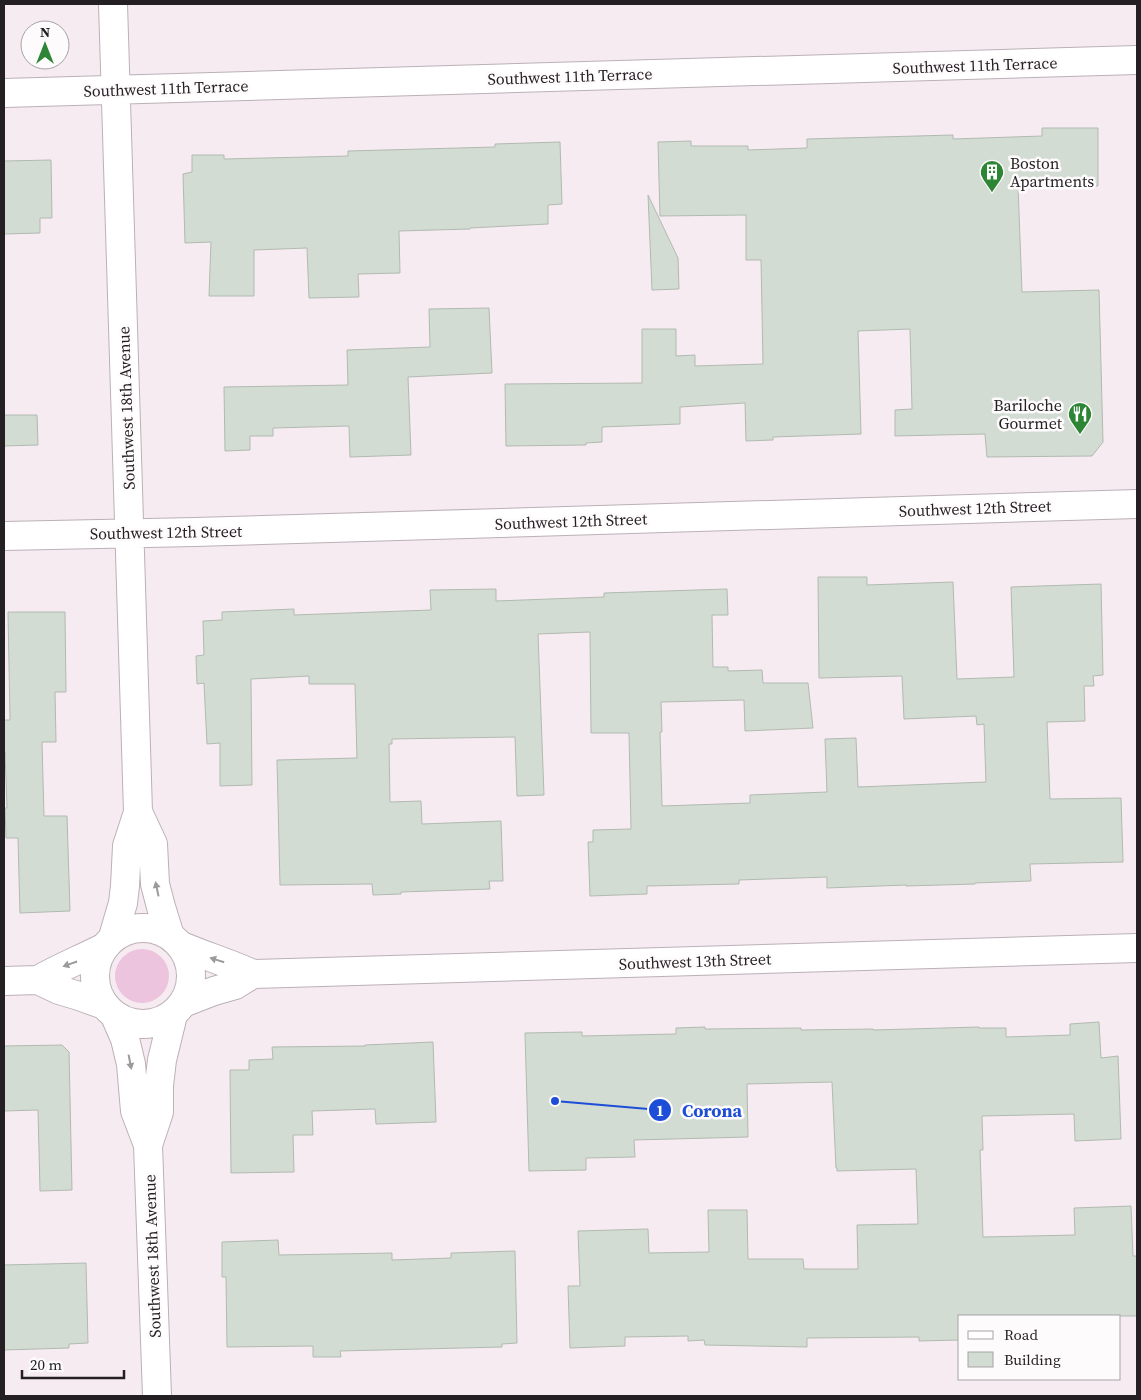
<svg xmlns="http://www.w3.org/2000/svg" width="1141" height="1400" font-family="'Source Serif 4',serif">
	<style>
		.green { fill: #ecc4de }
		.building { fill: #d3dcd3; stroke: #b1bab1 }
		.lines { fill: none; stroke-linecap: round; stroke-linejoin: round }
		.minor-casing { stroke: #bbb0b7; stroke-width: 30 }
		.minor { stroke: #fff; stroke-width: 28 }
		.oneway { fill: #9c9a9c }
		.labels { text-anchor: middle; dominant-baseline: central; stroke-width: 5; stroke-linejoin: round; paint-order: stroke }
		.street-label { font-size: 16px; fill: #231f22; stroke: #fefbfd }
		.poi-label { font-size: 16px; fill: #231f22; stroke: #fefbfd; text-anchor: start }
		.leader { fill: none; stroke: #1d4ed8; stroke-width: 2 }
		.callout-dot { fill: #1d4ed8; stroke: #fefbfd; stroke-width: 2 }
		.mark-label { font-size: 15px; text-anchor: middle; font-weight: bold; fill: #fff }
		.callout-label { font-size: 18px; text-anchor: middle; font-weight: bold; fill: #1d4ed8; stroke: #fefbfd; stroke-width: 5; stroke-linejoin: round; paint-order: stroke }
	</style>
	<rect width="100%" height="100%" fill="#f7ebf2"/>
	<path class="green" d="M115 976a27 27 0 1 1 54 0a27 27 0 1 1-54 0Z"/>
	<path class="building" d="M 1042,128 L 1098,128 L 1098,186 L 1018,186 L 1022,292 L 1099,290 L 1103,442 L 1092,456 L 987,457 L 985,434 L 895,436 L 895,410 L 912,409 L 910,329 L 858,331 L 861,434 L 773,437 L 773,440 L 746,441 L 745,403 L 680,407 L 680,424 L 602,427 L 602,442 L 586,443 L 586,445 L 506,446 L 505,384 L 642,383 L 642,329 L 676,329 L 676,356 L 695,355 L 695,366 L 763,364 L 761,260 L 746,260 L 746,215 L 660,216 L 658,142 L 691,141 L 691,146 L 748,146 L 748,150 L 807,148 L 807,139 L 953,135 L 953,139 L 1042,136 Z
		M 560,142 L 562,204 L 548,205 L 548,224 L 470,228 L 470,229 L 399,231 L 400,273 L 358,274 L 359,297 L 309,298 L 307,248 L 254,250 L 254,296 L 209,296 L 211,242 L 185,243 L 183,174 L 192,172 L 192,155 L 224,155 L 224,159 L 348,156 L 348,151 L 495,147 L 495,144 Z
		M 51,160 L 52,218 L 40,218 L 40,233 L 4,234 L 4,161 Z
		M 648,195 L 678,258 L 679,289 L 652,290 Z
		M 489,308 L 492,373 L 408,377 L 411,455 L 350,457 L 349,426 L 273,428 L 273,436 L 250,436 L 250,450 L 225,451 L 224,387 L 348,385 L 347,350 L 430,347 L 429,309 Z
		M 4,415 L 37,415 L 38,445 L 4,446 Z
		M 818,577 L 867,577 L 867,585 L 953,582 L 957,679 L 1014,677 L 1011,587 L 1101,584 L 1103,675 L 1093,676 L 1094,686 L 1084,686 L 1085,721 L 1047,722 L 1050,799 L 1121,798 L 1123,862 L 1030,864 L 1031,881 L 975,883 L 975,884 L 906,886 L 906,885 L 827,888 L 827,877 L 739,880 L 739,884 L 647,886 L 647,894 L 590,896 L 588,842 L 593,842 L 593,830 L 631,829 L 629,733 L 591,733 L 590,632 L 538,634 L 544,795 L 517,796 L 515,737 L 392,739 L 392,744 L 389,744 L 390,802 L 421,801 L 422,824 L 501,821 L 503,881 L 489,881 L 490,889 L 401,892 L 401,894 L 373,895 L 372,884 L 280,885 L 277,760 L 357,758 L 355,684 L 309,684 L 309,676 L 251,679 L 252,785 L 220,786 L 220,743 L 207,744 L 204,683 L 197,684 L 196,656 L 204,655 L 203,621 L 222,620 L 222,612 L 294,609 L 294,615 L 431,610 L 430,590 L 496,589 L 496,601 L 604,597 L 604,593 L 727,589 L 728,615 L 712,615 L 713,667 L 728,667 L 728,671 L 762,670 L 763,683 L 808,683 L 813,728 L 745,731 L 744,700 L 661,702 L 662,732 L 660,732 L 662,806 L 750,803 L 750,795 L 827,792 L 825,739 L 856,738 L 858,787 L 986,782 L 984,724 L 977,725 L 976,716 L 904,719 L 902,676 L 819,678 Z
		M 8,612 L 65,612 L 66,692 L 55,692 L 56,742 L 42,742 L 44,816 L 67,816 L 70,911 L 20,913 L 18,838 L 6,838 L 5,808 L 7,808 L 5,752 L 4,752 L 4,720 L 10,720 Z
		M 1099,1022 L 1101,1058 L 1118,1056 L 1121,1139 L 1075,1141 L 1074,1114 L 982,1116 L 983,1150 L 980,1150 L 983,1237 L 1075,1235 L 1074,1208 L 1131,1206 L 1133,1256 L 1137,1256 L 1137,1316 L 960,1316 L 960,1340 L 919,1341 L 919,1337 L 807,1338 L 807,1347 L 705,1345 L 704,1340 L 688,1341 L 688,1336 L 625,1337 L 625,1346 L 570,1348 L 568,1286 L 580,1286 L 578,1231 L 648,1229 L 649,1253 L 709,1252 L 708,1210 L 747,1210 L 748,1259 L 803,1259 L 804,1269 L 858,1269 L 857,1225 L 918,1224 L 916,1169 L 837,1171 L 837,1168 L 836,1168 L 832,1082 L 747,1084 L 748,1137 L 634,1140 L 635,1157 L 586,1158 L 586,1170 L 529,1171 L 525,1033 L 582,1032 L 582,1036 L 676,1034 L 676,1028 L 705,1027 L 705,1029 L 801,1028 L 801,1030 L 873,1029 L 873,1030 L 979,1027 L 979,1028 L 1006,1028 L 1006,1037 L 1070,1035 L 1070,1024 Z
		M 433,1042 L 436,1122 L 376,1124 L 375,1109 L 312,1111 L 313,1135 L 293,1135 L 294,1172 L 231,1173 L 230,1070 L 249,1070 L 249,1060 L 273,1059 L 272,1047 L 365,1046 L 365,1045 Z
		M 62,1045 L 69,1052 L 72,1190 L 40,1191 L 38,1110 L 4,1111 L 4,1046 Z
		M 278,1240 L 279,1255 L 392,1253 L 392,1260 L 451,1258 L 451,1253 L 515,1251 L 517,1343 L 502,1344 L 502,1347 L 340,1351 L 341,1357 L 313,1357 L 313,1346 L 227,1347 L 226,1277 L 222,1277 L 222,1242 Z
		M 86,1263 L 88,1343 L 69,1344 L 69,1348 L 4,1350 L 4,1265 Z"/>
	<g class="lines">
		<g class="minor-casing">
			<path id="minor" d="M 4,93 L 1137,60
				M 4,536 L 195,532 L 1137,504
				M 138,812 L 153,844 L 155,884 L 161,907 L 170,936
				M95 976a48 48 0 1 1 96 0a48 48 0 1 1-96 0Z
				M 113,937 L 123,903 L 125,886 L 127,846 L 138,812 L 113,4
				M 182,946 C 205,956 229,963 253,974 L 1137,948
				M 38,980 C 59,968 81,959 103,948
				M 4,981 L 38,980 L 59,990 L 79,996 L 104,1005
				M 183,1003 L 214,991 L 235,985 L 253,974
				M 115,1016 L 125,1039 L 131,1064 L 135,1111 L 148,1145 L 157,1396
				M 148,1145 L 159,1112 L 159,1085 L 162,1060 L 173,1015"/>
		</g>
		<use href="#minor" class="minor"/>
	</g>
	<defs><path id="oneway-solid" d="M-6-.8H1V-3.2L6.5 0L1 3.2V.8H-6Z" transform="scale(1.25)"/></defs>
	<g class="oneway">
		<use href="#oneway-solid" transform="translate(157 889) rotate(-102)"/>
		<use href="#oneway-solid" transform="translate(217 960) rotate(-163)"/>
		<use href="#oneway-solid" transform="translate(70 964) rotate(161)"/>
		<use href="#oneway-solid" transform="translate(130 1062) rotate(79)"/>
	</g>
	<defs>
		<g id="building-pin" transform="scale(1.25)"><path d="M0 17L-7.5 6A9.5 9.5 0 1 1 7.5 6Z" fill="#2c8635" stroke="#fefbfd"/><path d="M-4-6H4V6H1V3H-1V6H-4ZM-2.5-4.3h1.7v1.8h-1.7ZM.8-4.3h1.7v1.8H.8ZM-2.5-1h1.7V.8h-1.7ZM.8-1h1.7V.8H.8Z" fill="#fff"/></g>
		<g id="restaurant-pin" transform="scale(1.25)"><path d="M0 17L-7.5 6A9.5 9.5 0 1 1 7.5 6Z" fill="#2c8635" stroke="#fefbfd"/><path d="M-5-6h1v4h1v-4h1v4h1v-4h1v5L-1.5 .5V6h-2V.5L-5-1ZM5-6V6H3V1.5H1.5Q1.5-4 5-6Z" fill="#fff"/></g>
	</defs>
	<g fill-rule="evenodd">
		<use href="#building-pin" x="992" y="172"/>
		<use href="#restaurant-pin" x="1080" y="414"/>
	</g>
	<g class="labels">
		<g class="street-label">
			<text transform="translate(975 65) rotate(-2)">Southwest 11th Terrace</text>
			<text transform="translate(570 76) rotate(-2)">Southwest 11th Terrace</text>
			<text transform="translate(166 88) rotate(-2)">Southwest 11th Terrace</text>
			<text transform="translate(126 408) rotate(-92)">Southwest 18th Avenue</text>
			<text transform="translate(975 508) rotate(-2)">Southwest 12th Street</text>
			<text transform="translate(571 521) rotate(-2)">Southwest 12th Street</text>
			<text transform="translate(166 532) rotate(-1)">Southwest 12th Street</text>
			<text transform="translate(695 961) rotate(-2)">Southwest 13th Street</text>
			<text transform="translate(152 1256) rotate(-92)">Southwest 18th Avenue</text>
		</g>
		<g class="poi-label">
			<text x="1010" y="163">Boston<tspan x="1010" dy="18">Apartments</tspan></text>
			<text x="1062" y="405" text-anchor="end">Bariloche<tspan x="1062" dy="18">Gourmet</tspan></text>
		</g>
	</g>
	<path class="leader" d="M555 1101L660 1110"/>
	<g class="callout-dot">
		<circle cx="555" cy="1101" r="5"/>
		<circle cx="660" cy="1110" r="12"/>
	</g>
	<g class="mark-label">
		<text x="660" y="1116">1</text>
	</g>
	<g class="callout-label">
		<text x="712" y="1117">Corona</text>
	</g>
	<rect width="1141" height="1400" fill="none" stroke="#231f22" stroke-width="10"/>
	<rect x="958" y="1315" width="162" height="65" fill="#fefbfd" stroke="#a6a3a5"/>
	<rect x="968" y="1331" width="25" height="8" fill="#ffffff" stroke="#a6a3a5"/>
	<text x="1004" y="1340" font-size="15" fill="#231f22">Road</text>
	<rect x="968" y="1352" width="25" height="15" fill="#d3dcd3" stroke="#a6a3a5"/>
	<text x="1004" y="1365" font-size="15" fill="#231f22">Building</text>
	<g transform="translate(45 45)"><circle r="24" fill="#fefbfd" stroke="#a6a3a5"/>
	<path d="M0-4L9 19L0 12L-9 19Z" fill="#2c8635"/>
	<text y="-8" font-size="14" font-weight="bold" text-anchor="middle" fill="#231f22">N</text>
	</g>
	<path d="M22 1370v8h102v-8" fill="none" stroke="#231f22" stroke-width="2.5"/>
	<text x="30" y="1370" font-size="15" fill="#231f22" stroke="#fefbfd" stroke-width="4" paint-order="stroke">20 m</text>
</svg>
